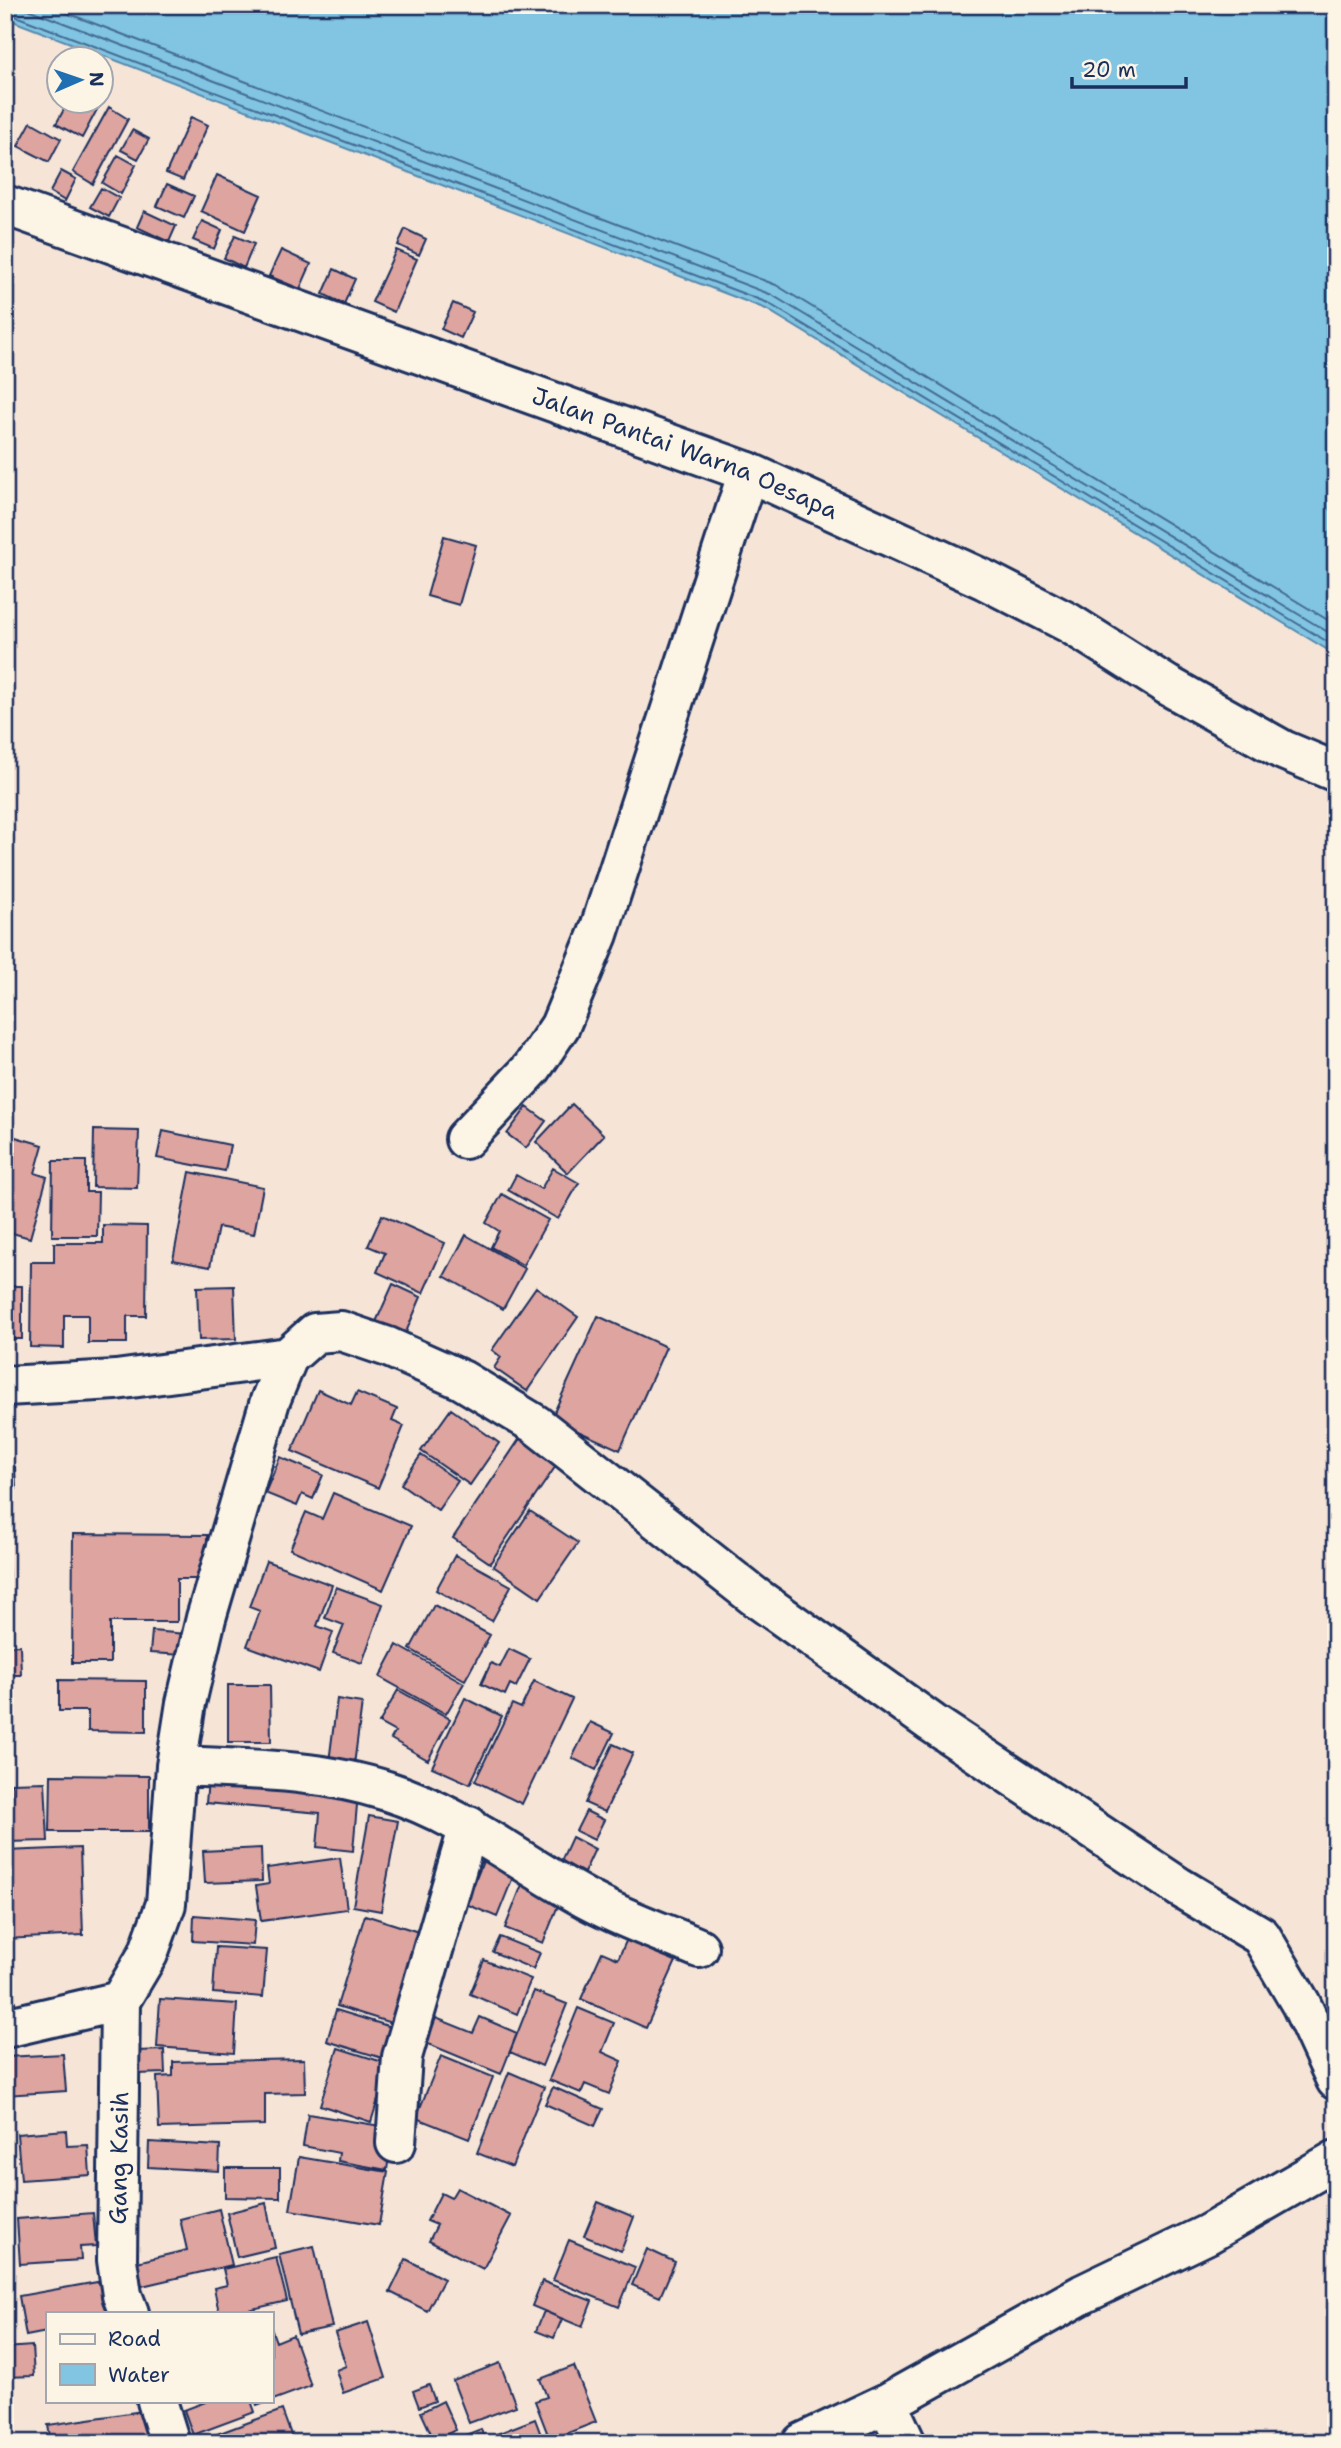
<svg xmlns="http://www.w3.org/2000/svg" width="1341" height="2448" font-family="'Shantell Sans',sans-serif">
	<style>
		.water { fill: #81c5e2; stroke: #5889ad; stroke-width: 2 }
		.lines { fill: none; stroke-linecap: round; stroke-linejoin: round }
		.shore { stroke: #446b93; stroke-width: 2 }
		.building { fill: #dea49f; stroke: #1b2f5e; stroke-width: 2 }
		.street-casing { stroke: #1b2f5e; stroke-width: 44 }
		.secondary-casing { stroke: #1b2f5e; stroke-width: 44 }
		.street { stroke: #fcf5e5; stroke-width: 38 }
		.secondary { stroke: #fcf5e5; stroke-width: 38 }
		.labels { text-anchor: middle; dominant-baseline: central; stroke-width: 7; stroke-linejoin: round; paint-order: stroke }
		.street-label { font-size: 24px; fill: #1b2f5e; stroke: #fcf5e5 }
	</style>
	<rect width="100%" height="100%" fill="#f6e5d7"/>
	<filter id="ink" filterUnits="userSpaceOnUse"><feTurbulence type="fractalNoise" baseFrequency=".0143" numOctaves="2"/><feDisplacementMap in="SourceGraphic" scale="14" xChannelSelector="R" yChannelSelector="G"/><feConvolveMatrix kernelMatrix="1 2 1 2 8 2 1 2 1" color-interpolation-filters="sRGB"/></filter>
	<g filter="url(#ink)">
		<path class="water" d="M 5,5 L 1336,5 L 1336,655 L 766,309 L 5,18 Z"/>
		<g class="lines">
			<path class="shore" d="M 17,5 L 772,295 L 1336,637
				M 46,5 L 776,285 L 1336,625
				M 5,12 L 768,303 L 1336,647"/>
		</g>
		<path class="building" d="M 68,102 L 101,102 L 82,138 L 56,124 Z
			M 109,107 L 128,119 L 93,184 L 73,172 Z
			M 191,117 L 208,125 L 183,180 L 166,173 Z
			M 31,122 L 61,139 L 49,162 L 18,146 Z
			M 132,130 L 149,139 L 138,159 L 121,150 Z
			M 118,155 L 136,165 L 121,194 L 102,183 Z
			M 61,171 L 76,179 L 65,201 L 50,192 Z
			M 217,175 L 261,195 L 245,231 L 201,211 Z
			M 167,184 L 194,196 L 184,218 L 157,206 Z
			M 101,188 L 119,198 L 109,217 L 90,207 Z
			M 144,211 L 176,226 L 169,242 L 137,227 Z
			M 202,221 L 222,230 L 214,249 L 193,240 Z
			M 405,229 L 426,239 L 419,255 L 398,245 Z
			M 235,236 L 254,244 L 244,268 L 224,258 Z
			M 281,250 L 311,264 L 300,289 L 269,276 Z
			M 396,250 L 417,259 L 394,312 L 372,302 Z
			M 334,269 L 355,279 L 344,304 L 323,294 Z
			M 453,303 L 473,312 L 461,338 L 441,329 Z
			M 444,536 L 476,545 L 459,605 L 427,596 Z
			M 572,1104 L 604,1135 L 568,1173 L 536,1142 Z
			M 527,1107 L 546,1121 L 526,1148 L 507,1134 Z
			M 94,1130 L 139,1131 L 137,1188 L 93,1187 Z
			M 163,1131 L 230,1145 L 225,1171 L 157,1158 Z
			M 5,1134 L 43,1145 L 35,1173 L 47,1177 L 30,1238 L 5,1231 Z
			M 53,1161 L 86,1161 L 86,1192 L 98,1192 L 97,1236 L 52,1236 Z
			M 553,1168 L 579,1183 L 558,1219 L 508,1190 L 516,1175 L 541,1189 Z
			M 190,1172 L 263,1187 L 254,1234 L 218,1227 L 210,1267 L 173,1260 Z
			M 502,1194 L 548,1220 L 523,1265 L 491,1247 L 499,1231 L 486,1223 Z
			M 382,1215 L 445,1243 L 423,1293 L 377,1272 L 385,1253 L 368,1246 Z
			M 103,1225 L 147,1226 L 146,1316 L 127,1316 L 127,1343 L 88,1343 L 88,1315 L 64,1315 L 64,1348 L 30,1347 L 31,1262 L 54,1262 L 54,1243 L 103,1243 Z
			M 466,1235 L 525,1269 L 503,1309 L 444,1276 Z
			M 393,1284 L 421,1297 L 404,1337 L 375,1324 Z
			M 5,1286 L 22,1286 L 22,1339 L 5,1339 Z
			M 234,1286 L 236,1339 L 199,1340 L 197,1287 Z
			M 536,1287 L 578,1317 L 527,1391 L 494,1368 L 501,1357 L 492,1350 Z
			M 598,1316 L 666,1347 L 620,1450 L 551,1419 Z
			M 318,1390 L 351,1405 L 357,1392 L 397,1409 L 392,1421 L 404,1426 L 378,1488 L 292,1451 Z
			M 451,1409 L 499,1443 L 470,1485 L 421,1451 Z
			M 529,1425 L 566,1451 L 490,1563 L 453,1538 Z
			M 421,1455 L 458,1481 L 438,1510 L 401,1484 Z
			M 280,1457 L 323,1475 L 313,1499 L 302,1494 L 297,1506 L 265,1493 Z
			M 5,1467 L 15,1467 L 16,1489 L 5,1489 Z
			M 333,1493 L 411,1526 L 383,1590 L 290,1549 L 306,1512 L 322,1519 Z
			M 530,1511 L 578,1543 L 540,1598 L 493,1566 Z
			M 5,1517 L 6,1517 L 9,1588 L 5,1588 Z
			M 73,1534 L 207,1535 L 207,1579 L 177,1579 L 177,1622 L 110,1622 L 110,1663 L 72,1663 Z
			M 455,1555 L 511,1586 L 492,1621 L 436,1590 Z
			M 266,1561 L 332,1585 L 317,1626 L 333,1632 L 319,1672 L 247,1646 L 260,1611 L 249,1607 Z
			M 336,1587 L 383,1604 L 362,1663 L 333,1653 L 344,1625 L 325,1618 Z
			M 5,1592 L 8,1592 L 9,1635 L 5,1635 Z
			M 434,1605 L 490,1635 L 465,1680 L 410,1649 Z
			M 152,1631 L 185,1634 L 184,1655 L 150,1653 Z
			M 20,1645 L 21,1675 L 5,1675 L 5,1646 Z
			M 397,1645 L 464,1683 L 446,1714 L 380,1677 Z
			M 509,1649 L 530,1659 L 516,1687 L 510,1684 L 505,1695 L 481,1684 L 491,1663 L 500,1667 Z
			M 59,1680 L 146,1681 L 146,1732 L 88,1731 L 88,1711 L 59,1711 Z
			M 534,1681 L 572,1699 L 522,1804 L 475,1781 L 512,1704 L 521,1708 Z
			M 228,1685 L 270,1685 L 271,1742 L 228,1742 Z
			M 398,1690 L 450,1719 L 428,1760 L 391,1739 L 395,1732 L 379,1723 Z
			M 465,1698 L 502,1716 L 470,1784 L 432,1767 Z
			M 337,1699 L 362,1703 L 353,1773 L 328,1770 Z
			M 590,1722 L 614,1733 L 596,1770 L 572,1758 Z
			M 613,1744 L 633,1753 L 605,1812 L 585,1803 Z
			M 51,1775 L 149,1776 L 149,1832 L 50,1832 Z
			M 208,1780 L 358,1793 L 353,1851 L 317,1847 L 320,1813 L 206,1803 Z
			M 45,1782 L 48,1841 L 5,1842 L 5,1799 L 12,1799 L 11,1783 Z
			M 586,1811 L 604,1820 L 594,1840 L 576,1831 Z
			M 369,1816 L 398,1821 L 381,1911 L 353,1906 Z
			M 572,1837 L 595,1849 L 584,1873 L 561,1861 Z
			M 80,1848 L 83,1935 L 5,1939 L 5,1851 Z
			M 261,1848 L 262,1881 L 205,1883 L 203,1851 Z
			M 340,1858 L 347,1909 L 261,1921 L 256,1886 L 269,1884 L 267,1868 Z
			M 484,1859 L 515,1872 L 497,1917 L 466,1904 Z
			M 523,1882 L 561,1898 L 543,1943 L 505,1928 Z
			M 194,1915 L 255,1920 L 253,1945 L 193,1941 Z
			M 365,1915 L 428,1935 L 401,2026 L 337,2006 Z
			M 632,1928 L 681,1950 L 646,2028 L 581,1999 L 602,1952 L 618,1959 Z
			M 500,1937 L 540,1953 L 533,1969 L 493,1952 Z
			M 216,1947 L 267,1950 L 263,1997 L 213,1993 Z
			M 484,1960 L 531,1979 L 517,2014 L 470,1994 Z
			M 5,1973 L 19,2014 L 5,2019 Z
			M 534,1991 L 567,2004 L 542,2066 L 510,2052 Z
			M 160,1999 L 237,2004 L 234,2053 L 157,2047 Z
			M 578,2008 L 614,2023 L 602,2052 L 622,2061 L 609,2094 L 585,2084 L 581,2093 L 549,2080 Z
			M 336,2010 L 401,2030 L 392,2061 L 327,2041 Z
			M 480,2017 L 517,2033 L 501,2074 L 426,2043 L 436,2018 L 473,2033 Z
			M 338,2048 L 389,2064 L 371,2122 L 320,2105 Z
			M 164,2050 L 165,2073 L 137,2074 L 137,2051 Z
			M 63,2054 L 66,2091 L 5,2095 L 5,2057 Z
			M 441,2056 L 493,2077 L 469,2139 L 416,2118 Z
			M 304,2059 L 305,2093 L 265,2094 L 265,2125 L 159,2128 L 157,2077 L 173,2076 L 173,2062 Z
			M 509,2072 L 544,2087 L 512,2167 L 477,2153 Z
			M 553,2087 L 603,2109 L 595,2126 L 545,2104 Z
			M 308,2114 L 393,2128 L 387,2170 L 338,2161 L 339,2153 L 303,2146 Z
			M 66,2130 L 67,2146 L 88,2145 L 90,2175 L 21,2180 L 17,2134 Z
			M 149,2142 L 220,2146 L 219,2171 L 148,2167 Z
			M 299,2157 L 388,2172 L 379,2225 L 290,2210 Z
			M 225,2168 L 280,2168 L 280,2198 L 225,2197 Z
			M 457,2188 L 511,2216 L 483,2269 L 429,2241 L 437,2225 L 427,2221 L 441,2193 L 451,2198 Z
			M 598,2202 L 634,2217 L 621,2251 L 584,2236 Z
			M 266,2203 L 275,2248 L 237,2257 L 227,2213 Z
			M 219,2209 L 232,2265 L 142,2286 L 137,2262 L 187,2250 L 180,2219 Z
			M 93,2213 L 96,2246 L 80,2247 L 81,2260 L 20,2264 L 17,2219 Z
			M 5,2215 L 10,2215 L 13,2256 L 5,2256 Z
			M 569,2240 L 635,2267 L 619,2307 L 553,2280 Z
			M 314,2246 L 332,2327 L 298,2334 L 279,2254 Z
			M 647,2249 L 675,2262 L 660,2297 L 632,2285 Z
			M 276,2257 L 287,2301 L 235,2313 L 219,2313 L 214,2288 L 227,2285 L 223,2269 Z
			M 406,2259 L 444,2279 L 427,2311 L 390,2292 Z
			M 103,2281 L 109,2313 L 47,2313 L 47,2332 L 26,2336 L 19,2296 Z
			M 542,2281 L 592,2301 L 582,2327 L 532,2306 Z
			M 544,2311 L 562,2319 L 554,2338 L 536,2331 Z
			M 368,2322 L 386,2378 L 343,2393 L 336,2370 L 346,2366 L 335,2333 Z
			M 271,2328 L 276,2342 L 293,2335 L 311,2386 L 257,2406 L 256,2401 L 271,2401 Z
			M 32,2346 L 34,2376 L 5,2377 L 5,2348 Z
			M 500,2363 L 516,2406 L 469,2423 L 453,2381 Z
			M 574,2366 L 596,2422 L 550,2440 L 535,2401 L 547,2397 L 540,2379 Z
			M 429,2385 L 435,2401 L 419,2407 L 413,2391 Z
			M 208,2401 L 251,2401 L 255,2412 L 193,2435 L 184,2410 Z
			M 443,2401 L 456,2430 L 434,2440 L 421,2412 Z
			M 282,2410 L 294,2443 L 193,2443 Z
			M 143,2411 L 148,2443 L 51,2443 L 48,2425 Z
			M 535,2419 L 544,2443 L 491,2443 L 489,2437 Z
			M 481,2429 L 486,2443 L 451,2443 L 450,2441 Z"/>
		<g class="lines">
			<g class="street-casing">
				<path id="street" d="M 465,1139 L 532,1068 L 560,1026 L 598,934 L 748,472
					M 5,1386 L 116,1380 L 288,1357
					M 176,1766 C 247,1769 319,1769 387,1791 C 463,1815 522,1865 592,1902 C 626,1920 664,1933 699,1948
					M 120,2001 L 148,1954 L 166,1904 L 176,1766 L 186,1703 L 206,1618 L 270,1401 L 288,1357 L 315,1333 L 341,1331 L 388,1347 L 462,1380 L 535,1424 L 754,1596 L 932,1723 L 1179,1887 L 1261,1936 L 1301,2004 L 1336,2080
					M 120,2001 L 117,2260 L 122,2295 L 129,2313
					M 5,2028 L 120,2001
					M 396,2143 L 402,2057 L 469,1826
					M 157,2401 L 170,2443
					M 887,2403 L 906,2443
					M 802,2443 L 887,2403 L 1083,2294 L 1208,2234 L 1336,2160"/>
			</g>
			<g class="secondary-casing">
				<g id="secondary">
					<path id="s1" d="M 5,205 L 748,472 L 985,580 L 1069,623 L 1167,685 L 1283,750 L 1336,772"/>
				</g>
			</g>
			<use href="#street" class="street"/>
			<use href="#secondary" class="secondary"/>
		</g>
	</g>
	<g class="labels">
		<g class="street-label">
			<text stroke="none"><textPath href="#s1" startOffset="724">Jalan Pantai Warna Oesapa</textPath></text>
			<text transform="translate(119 2158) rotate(-89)">Gang Kasih</text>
		</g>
	</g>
	<rect width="1341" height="2448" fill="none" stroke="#fcf5e5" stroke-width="28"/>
	<rect x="14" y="14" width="1313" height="2420" fill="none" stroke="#1b2f5e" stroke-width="2.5" filter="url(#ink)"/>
	<rect x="46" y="2312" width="228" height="91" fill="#fcf5e5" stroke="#a2a6af" stroke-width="2"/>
	<rect x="60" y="2334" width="35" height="10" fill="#fcf5e5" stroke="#a2a6af" stroke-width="2"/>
	<text x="108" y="2346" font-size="21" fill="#1b2f5e">Road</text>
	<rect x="60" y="2364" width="35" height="21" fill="#81c5e2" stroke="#a2a6af" stroke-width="2"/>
	<text x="108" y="2382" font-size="21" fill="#1b2f5e">Water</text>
	<g transform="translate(80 80) rotate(88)"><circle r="33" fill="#fcf5e5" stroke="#a2a6af" stroke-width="2"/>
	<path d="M0-5L12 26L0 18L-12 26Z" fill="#1f6fb2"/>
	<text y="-10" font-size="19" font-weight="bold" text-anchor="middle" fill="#1b2f5e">N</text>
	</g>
	<path d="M1072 77v10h114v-10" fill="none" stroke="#1b2f5e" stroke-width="3.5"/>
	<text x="1082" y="77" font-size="21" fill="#1b2f5e" stroke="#fcf5e5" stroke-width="5" paint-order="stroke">20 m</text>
</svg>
